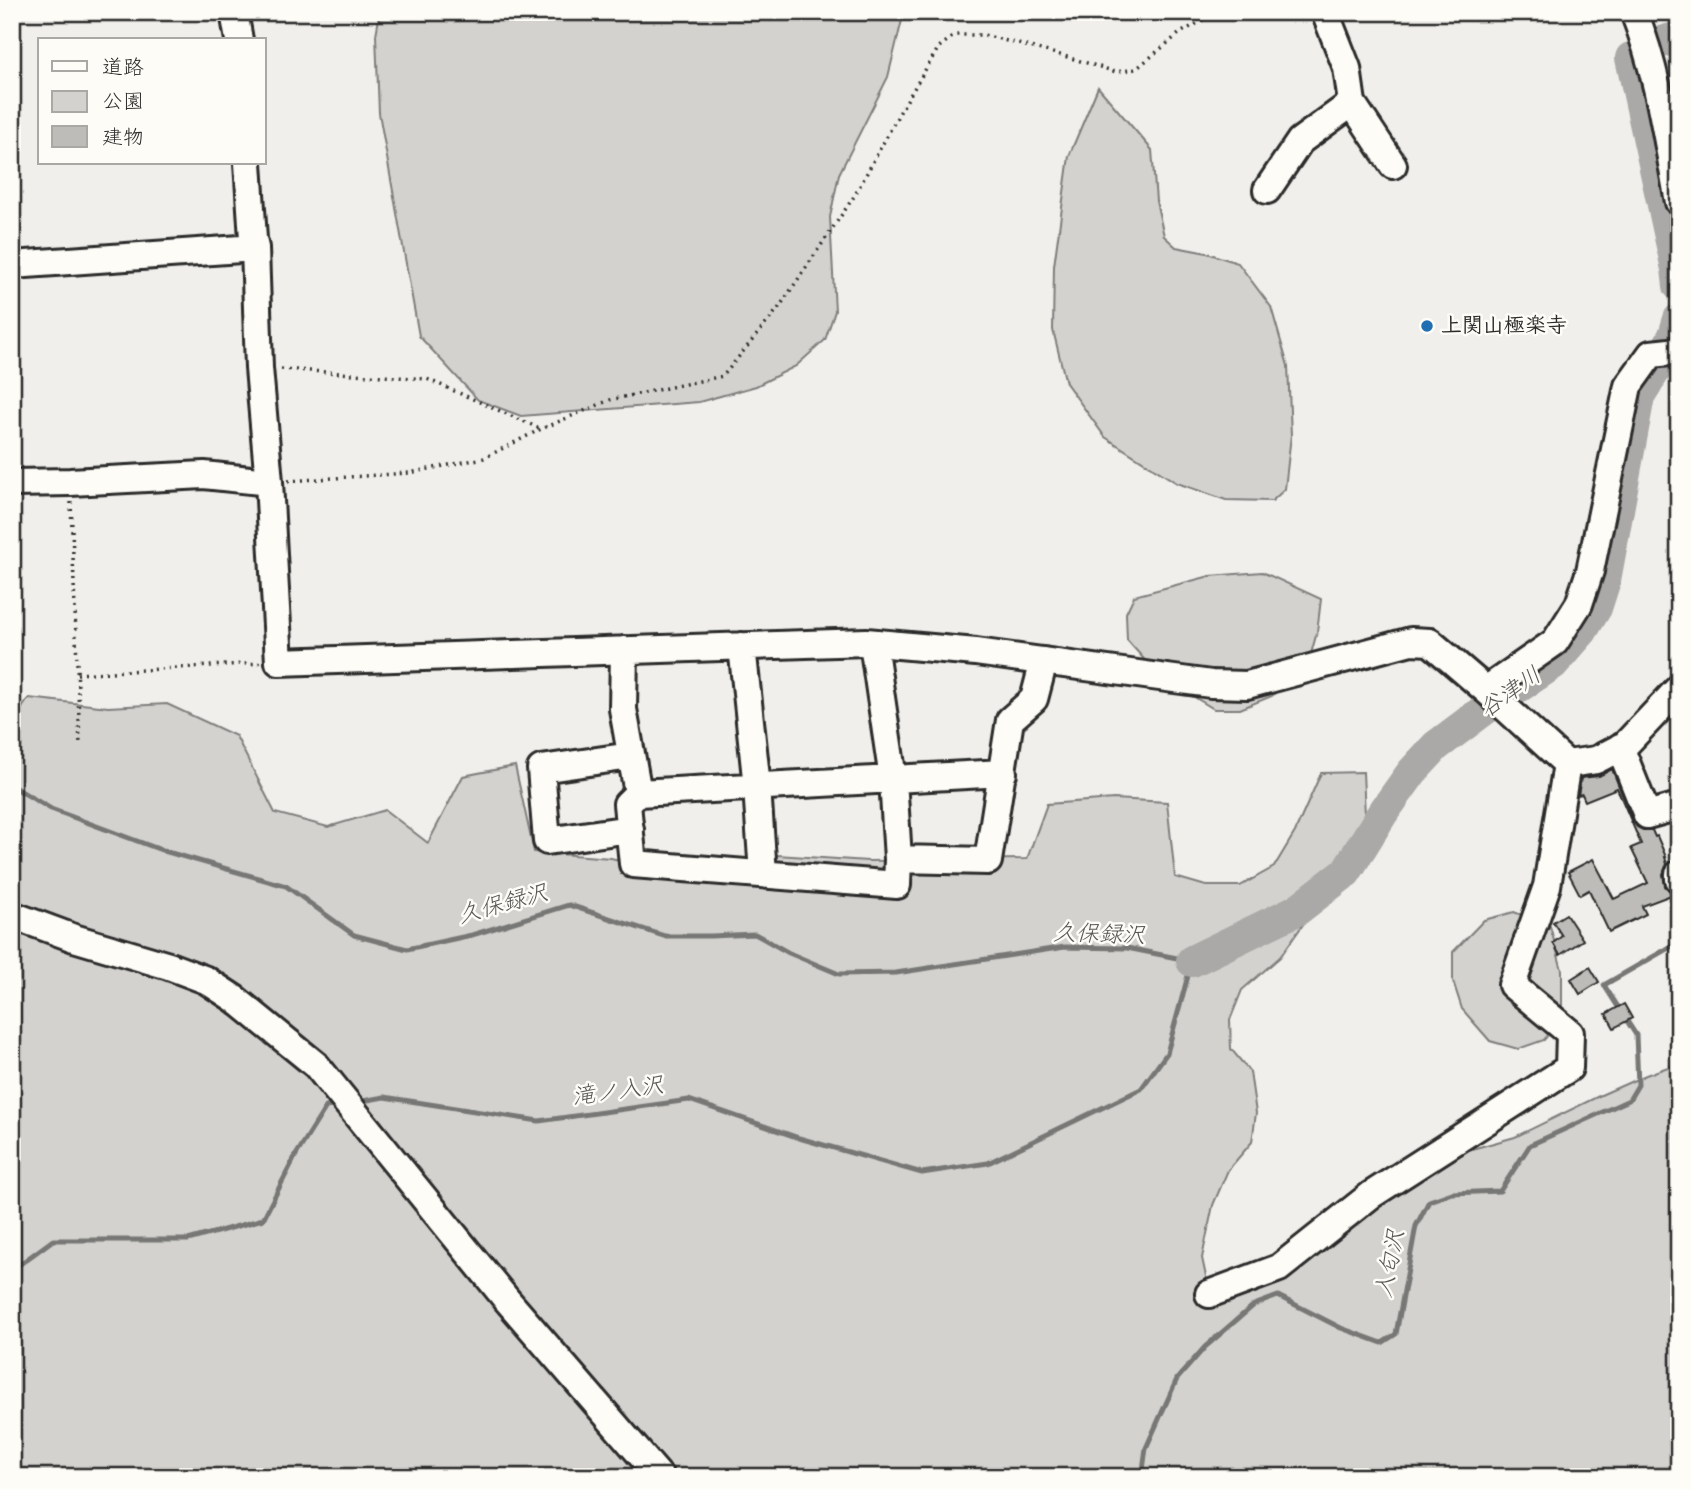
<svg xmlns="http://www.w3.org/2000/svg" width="1691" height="1489" font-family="Mynerve,'Klee One',sans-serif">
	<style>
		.green { fill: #d3d2cf; stroke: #7f7e7d; stroke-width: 2 }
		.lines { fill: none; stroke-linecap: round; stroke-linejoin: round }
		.stream { stroke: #777775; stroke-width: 5 }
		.river { stroke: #aaa9a7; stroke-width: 32 }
		.building { fill: #bdbcb8; stroke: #2b2b2b; stroke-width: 2 }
		.minor-casing { stroke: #2b2b2b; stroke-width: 32 }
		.path { stroke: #2b2b2b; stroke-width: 3.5; stroke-dasharray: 2 5; stroke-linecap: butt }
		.minor { stroke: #fdfcf7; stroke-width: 26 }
		.poi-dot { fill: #1f6fb2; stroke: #fdfcf7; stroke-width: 2.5 }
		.labels { text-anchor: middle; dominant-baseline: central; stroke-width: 5; stroke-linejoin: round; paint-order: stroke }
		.poi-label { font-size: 21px; font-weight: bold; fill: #2b2b2b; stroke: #fdfcf7; text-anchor: start }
		.water-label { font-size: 23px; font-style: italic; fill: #575756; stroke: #fdfcf7 }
	</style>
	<rect width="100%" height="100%" fill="#f0efeb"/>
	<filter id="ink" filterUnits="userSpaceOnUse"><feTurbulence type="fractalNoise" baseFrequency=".0143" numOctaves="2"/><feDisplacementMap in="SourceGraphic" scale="14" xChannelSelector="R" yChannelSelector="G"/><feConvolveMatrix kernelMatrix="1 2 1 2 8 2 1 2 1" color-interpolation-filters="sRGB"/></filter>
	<g filter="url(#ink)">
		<path class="green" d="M 380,12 L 904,12 L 888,77 L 839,174 L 830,217 L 835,311 L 825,340 L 796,366 L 756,386 L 699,402 L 521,416 L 478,400 L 419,336 L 379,113 L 376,35 Z
			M 1098,87 L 1152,150 L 1156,201 L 1164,236 L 1176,247 L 1207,253 L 1238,263 L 1271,307 L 1288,366 L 1291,435 L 1285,489 L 1272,501 L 1226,500 L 1177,483 L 1105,437 L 1066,383 L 1053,330 L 1054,266 L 1069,156 Z
			M 1262,572 L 1321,599 L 1317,632 L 1309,661 L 1272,696 L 1240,709 L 1214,709 L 1158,675 L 1127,640 L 1126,613 L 1134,596 L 1210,576 Z
			M 29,698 L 108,707 L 167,704 L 236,736 L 275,813 L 328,827 L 385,810 L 428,843 L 463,776 L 515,766 L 534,852 L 611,858 L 700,880 L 777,855 L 868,861 L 1027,859 L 1047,804 L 1114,799 L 1167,802 L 1175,877 L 1206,886 L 1240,886 L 1274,867 L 1295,832 L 1321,773 L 1363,772 L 1365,816 L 1345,865 L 1280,957 L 1242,990 L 1230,1020 L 1231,1049 L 1250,1072 L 1256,1113 L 1252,1142 L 1228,1170 L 1213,1205 L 1202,1258 L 1208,1286 L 1270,1266 L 1411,1166 L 1515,1137 L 1601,1095 L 1646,1075 L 1679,1063 L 1679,1477 L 12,1477 L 12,715 L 17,715 Z
			M 1514,912 L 1550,926 L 1562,970 L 1562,1018 L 1544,1040 L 1518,1049 L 1490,1041 L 1462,1009 L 1453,981 L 1453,952 L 1484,920 Z"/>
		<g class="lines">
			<path class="stream" d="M 12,786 L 51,809 L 164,851 L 286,886 L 354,935 L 407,949 L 472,935 L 569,905 L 664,936 L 711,936 L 755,934 L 789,953 L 839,974 L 896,973 L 1065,947 L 1127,948 L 1192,961 L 1167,1053 L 1141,1089 L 988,1163 L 922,1173 L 799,1138 L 689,1100 L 539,1121 L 384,1097 L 357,1102
				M 12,1270 L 53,1240 L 188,1240 L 263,1219 L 296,1155 L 326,1107 L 337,1105
				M 1142,1477 L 1146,1448 L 1177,1379 L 1205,1347 L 1254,1305 L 1278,1296 L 1341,1328 L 1382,1343 L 1396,1334 L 1416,1226 L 1429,1201 L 1452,1193 L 1500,1191 L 1530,1145 L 1629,1100 L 1638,1085 L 1636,1035 L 1604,985 L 1679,942"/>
			<path class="river" d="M 1657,43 L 1679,37
				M 1631,58 L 1677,269 L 1679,286
				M 1192,961 L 1297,910 L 1346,872 L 1382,814 L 1412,772 L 1436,746 L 1484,710 L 1553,664 L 1582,631 L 1596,608 L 1605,580 L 1639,396 L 1659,364 L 1674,335 L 1679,319"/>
		</g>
		<path class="building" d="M 1612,769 L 1633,821 L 1637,827 L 1643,830 L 1652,830 L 1655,837 L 1657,836 L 1666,857 L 1665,857 L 1667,864 L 1663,874 L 1665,886 L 1671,892 L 1674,894 L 1642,906 L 1646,914 L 1609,932 L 1589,890 L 1580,895 L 1568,872 L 1593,859 L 1614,899 L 1648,883 L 1631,848 L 1641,844 L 1617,788 L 1585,801 L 1582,794 L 1578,795 L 1581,778 L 1599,776 Z
			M 1566,914 L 1583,940 L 1560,955 L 1553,943 L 1562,936 L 1553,922 Z
			M 1590,967 L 1599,982 L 1580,994 L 1571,979 Z
			M 1624,1004 L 1632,1018 L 1614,1028 L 1606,1014 Z"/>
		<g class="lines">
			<g class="minor-casing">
				<path id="minor" d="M 234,12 L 239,40
					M 1325,12 L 1347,68 L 1352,103 L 1393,165
					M 1634,12 C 1658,73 1667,138 1679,202
					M 248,163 L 253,239 L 255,248 L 259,368 L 269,482 L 279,662 L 866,642 L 976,652 L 1211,684 L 1247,685 L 1411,641 L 1430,642 L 1486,690 L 1567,764 L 1596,760 L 1625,745 L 1679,688
					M 1267,190 L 1300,141 L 1352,103
					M 12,265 L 255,248
					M 12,483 L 70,482 L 204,475 L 269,482
					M 873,643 L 893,779 L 898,859 L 988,861 L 1010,720 L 1034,699 L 1044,661
					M 742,646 L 757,787 L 763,874
					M 624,650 L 623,709 L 638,793 L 1003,773
					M 1486,690 L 1555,642 L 1579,604 L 1590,571 L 1628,386 L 1651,354 L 1679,351
					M 1620,747 L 1647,815 L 1679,806
					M 638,793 L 627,804 L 633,864 L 897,885 L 898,859
					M 630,829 L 547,841 L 541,769 L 631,756
					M 1679,874 L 1679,879
					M 12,915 L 74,938 L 169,966 L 206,980 L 235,999 L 316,1065 L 507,1300 L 660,1477
					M 1209,1294 L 1279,1268 L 1371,1195 L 1569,1068 L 1570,1033 L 1512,985 L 1547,886 L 1567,764"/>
			</g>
			<path class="path" d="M 281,369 L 427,379 L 541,429
				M 288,481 L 409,473 L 484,458 L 541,429 L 610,400 L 723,376 L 778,309 L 855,195 L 901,110 L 939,47 L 955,35 L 984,35 L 1064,56 L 1116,72 L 1136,69 L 1180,33 L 1200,22 L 1210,12
				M 71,502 L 80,745
				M 77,674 L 260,663"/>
			<use href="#minor" class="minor"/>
		</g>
	</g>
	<circle class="poi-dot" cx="1427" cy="326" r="7"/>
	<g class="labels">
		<g class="poi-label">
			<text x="1441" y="326">上関山極楽寺</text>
		</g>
		<g class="water-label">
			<text transform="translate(1511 693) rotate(-35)">谷津川</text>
			<text transform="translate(503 905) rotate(-15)">久保録沢</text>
			<text transform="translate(1099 935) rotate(2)">久保録沢</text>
			<text transform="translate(618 1092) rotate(-8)">滝ノ入沢</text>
			<text transform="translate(1391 1264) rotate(-79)">入匂沢</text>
		</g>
	</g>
	<rect width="1691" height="1489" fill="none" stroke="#fdfcf7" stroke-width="42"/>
	<rect x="21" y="21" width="1649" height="1447" fill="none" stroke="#2b2b2b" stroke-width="2.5" filter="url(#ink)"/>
	<rect x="38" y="38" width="228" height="126" fill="#fdfcf7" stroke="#a9a8a5" stroke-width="2"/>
	<rect x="52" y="61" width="35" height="10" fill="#fdfcf7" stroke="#a9a8a5" stroke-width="2"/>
	<text x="102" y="74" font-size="21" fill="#2b2b2b">道路</text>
	<rect x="52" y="91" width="35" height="21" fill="#d3d2cf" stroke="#a9a8a5" stroke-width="2"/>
	<text x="102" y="108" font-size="21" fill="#2b2b2b">公園</text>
	<rect x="52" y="126" width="35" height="21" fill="#bdbcb8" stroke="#a9a8a5" stroke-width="2"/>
	<text x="102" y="144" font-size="21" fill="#2b2b2b">建物</text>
</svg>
